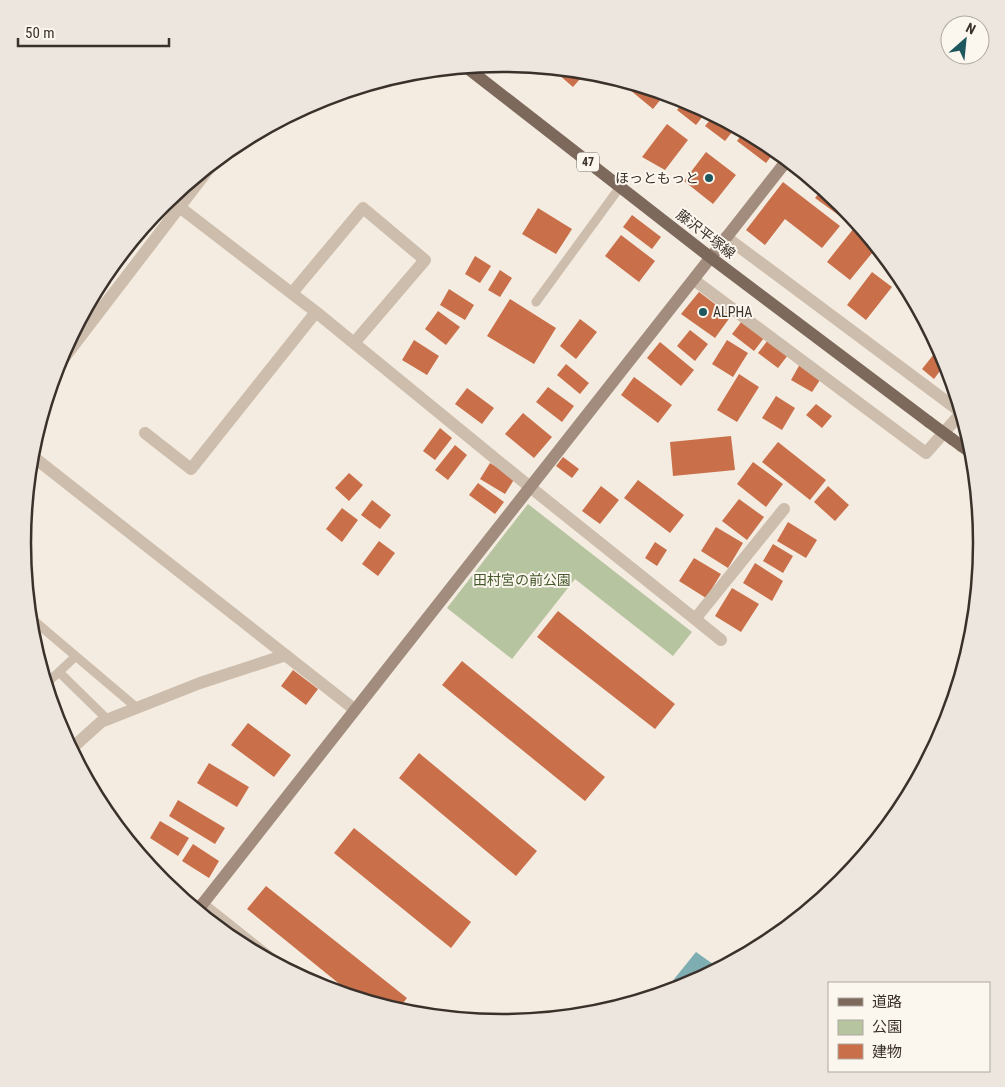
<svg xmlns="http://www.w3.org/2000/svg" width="1005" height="1087" font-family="'Roboto Condensed','Noto Sans JP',sans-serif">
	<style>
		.green { fill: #b6c4a0 }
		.water { fill: #7eadb2 }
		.building { fill: #c9704a }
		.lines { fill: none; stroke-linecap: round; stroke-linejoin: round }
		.lane { stroke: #cdbdac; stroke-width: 9 }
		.street { stroke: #cdbdac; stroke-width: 12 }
		.secondary { stroke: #a18c7d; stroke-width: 12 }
		.primary { stroke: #7d695c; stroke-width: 12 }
		.primary-bridge { stroke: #7d695c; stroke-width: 12 }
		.poi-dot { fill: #1e575e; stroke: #fbf6ee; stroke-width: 2 }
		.labels { text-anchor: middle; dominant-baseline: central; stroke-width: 4; stroke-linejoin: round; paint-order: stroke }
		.shield { fill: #fbf6ee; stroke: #756c66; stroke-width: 1 }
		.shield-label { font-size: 12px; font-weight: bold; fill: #3b312b }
		.poi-label { font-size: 14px; fill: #3b312b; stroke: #fbf6ee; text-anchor: end }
		.street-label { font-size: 14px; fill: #3b312b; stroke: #fbf6ee }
		.park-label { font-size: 14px; fill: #475a2e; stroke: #fbf6ee }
		.rim { fill: none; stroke: #3b312b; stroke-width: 2.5 }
	</style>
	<rect width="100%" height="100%" fill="#f4ece1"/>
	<path class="green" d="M 528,504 L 692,632 L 673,656 L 575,579 L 512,659 L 447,608 Z"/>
	<path class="water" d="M 696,952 L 720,969 L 686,987 L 662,994 Z"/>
	<path class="building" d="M 551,68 L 586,72 L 573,87 Z
		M 626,82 L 627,82 L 665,94 L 653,109 L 624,85 Z
		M 685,100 L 707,111 L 696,125 L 677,110 Z
		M 714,115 L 736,127 L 725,141 L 705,126 Z
		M 667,124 L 688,140 L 665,170 L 642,157 Z
		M 744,131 L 769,145 L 776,150 L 766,163 L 737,141 Z
		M 706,152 L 736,175 L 713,204 L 684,181 Z
		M 797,167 L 810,178 L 806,184 L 792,173 Z
		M 783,182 L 840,226 L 822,248 L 785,219 L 765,245 L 746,230 Z
		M 823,188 L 842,204 L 849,213 L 844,219 L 815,198 Z
		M 538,208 L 572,229 L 556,254 L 522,234 Z
		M 632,215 L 661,237 L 652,249 L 623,227 Z
		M 858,223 L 877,247 L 850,280 L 827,262 Z
		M 621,235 L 655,261 L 639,282 L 605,256 Z
		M 475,256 L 491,266 L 480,283 L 465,274 Z
		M 500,270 L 512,278 L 500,297 L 488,290 Z
		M 872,272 L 892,287 L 866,320 L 847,305 Z
		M 449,289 L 474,305 L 465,320 L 440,305 Z
		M 699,292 L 731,316 L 715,338 L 681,314 Z
		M 510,299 L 556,328 L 534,364 L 487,336 Z
		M 438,311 L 460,327 L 446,345 L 425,329 Z
		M 580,319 L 597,332 L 576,359 L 560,346 Z
		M 742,321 L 764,338 L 754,351 L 732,334 Z
		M 690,330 L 708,344 L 695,361 L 677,346 Z
		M 414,340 L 439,356 L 427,375 L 402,360 Z
		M 727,340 L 748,353 L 733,377 L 712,364 Z
		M 768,340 L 788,355 L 778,368 L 758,353 Z
		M 660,342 L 694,370 L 681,386 L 647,358 Z
		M 934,354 L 946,363 L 934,379 L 922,369 Z
		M 566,364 L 589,383 L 580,394 L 557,375 Z
		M 800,364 L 822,377 L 812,392 L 791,380 Z
		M 739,374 L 759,387 L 737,422 L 717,410 Z
		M 634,377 L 672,405 L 658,423 L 621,395 Z
		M 548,387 L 574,406 L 562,422 L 536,402 Z
		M 467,388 L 494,408 L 482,424 L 455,404 Z
		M 776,396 L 795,408 L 782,430 L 762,418 Z
		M 816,404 L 832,416 L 822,428 L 806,415 Z
		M 523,413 L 552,437 L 534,458 L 505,434 Z
		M 440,428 L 452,438 L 435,460 L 423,451 Z
		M 731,436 L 735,470 L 673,476 L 670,442 Z
		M 778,442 L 826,480 L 810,500 L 762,462 Z
		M 455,445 L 467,455 L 448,480 L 435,470 Z
		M 563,457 L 579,469 L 572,478 L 556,466 Z
		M 753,462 L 783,484 L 766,507 L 737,484 Z
		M 490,463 L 515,478 L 505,494 L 480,479 Z
		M 349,473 L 363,485 L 349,501 L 335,488 Z
		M 638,480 L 684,515 L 670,533 L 624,498 Z
		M 478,483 L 504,502 L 495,514 L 469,495 Z
		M 601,486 L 619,500 L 600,524 L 582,511 Z
		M 828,486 L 849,505 L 835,521 L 814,502 Z
		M 739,499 L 764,517 L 747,540 L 722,521 Z
		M 372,500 L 391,515 L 380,529 L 361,515 Z
		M 342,508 L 358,520 L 342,542 L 326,529 Z
		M 788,522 L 817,540 L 806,558 L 777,541 Z
		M 716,527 L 743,543 L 728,568 L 701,551 Z
		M 379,541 L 395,553 L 378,576 L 362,564 Z
		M 655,542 L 667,550 L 657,566 L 645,558 Z
		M 773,544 L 793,556 L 783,573 L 763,561 Z
		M 694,558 L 721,574 L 706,598 L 679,581 Z
		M 755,563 L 783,581 L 772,601 L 743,583 Z
		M 732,588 L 759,604 L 741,632 L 715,616 Z
		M 558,611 L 675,704 L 655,729 L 537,637 Z
		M 462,661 L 605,777 L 585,801 L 442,685 Z
		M 293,670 L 318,689 L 306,705 L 281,686 Z
		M 248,723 L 291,755 L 274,777 L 231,745 Z
		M 419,753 L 537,851 L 516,876 L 399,778 Z
		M 209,763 L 249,787 L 237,807 L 197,783 Z
		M 178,800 L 225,828 L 215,844 L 169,816 Z
		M 160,821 L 189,838 L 178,856 L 150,838 Z
		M 354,828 L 471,922 L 451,948 L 334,853 Z
		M 193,844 L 219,861 L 209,878 L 182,861 Z
		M 266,886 L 407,998 L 397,1011 L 358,999 L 247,909 Z"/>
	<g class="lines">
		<path class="lane" d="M 536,302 L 620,187
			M 30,621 L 32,619 L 137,708
			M 59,672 L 108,720
			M 46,684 L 76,656"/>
		<path class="street" d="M 169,199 L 316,312 L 530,487 L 695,619 L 784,509
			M 726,237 L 962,413
			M 694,280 L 926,453 L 962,412
			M 292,293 L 363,208 L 425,260 L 354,343
			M 57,367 L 214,162
			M 145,433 L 191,469 L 316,312
			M 961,446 L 969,436
			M 31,455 L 354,709
			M 695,619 L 721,640
			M 71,749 L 101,722 L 200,683 L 286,655
			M 202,904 L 280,966"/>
		<path class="secondary" d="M 197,911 L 788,159"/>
		<path class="primary" d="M 466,67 L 710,257 L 929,422
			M 952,439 L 974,455"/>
		<path class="primary-bridge" d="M 929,422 L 952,439"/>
	</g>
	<g class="poi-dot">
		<circle cx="709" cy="178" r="5"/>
		<circle cx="703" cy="312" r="5"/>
	</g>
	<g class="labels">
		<rect class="shield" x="577" y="152.5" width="22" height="19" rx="4"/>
		<g class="shield-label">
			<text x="588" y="162">47</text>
		</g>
		<g class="poi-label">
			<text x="699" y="178">ほっともっと</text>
			<text x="713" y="312" text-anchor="start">ALPHA</text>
		</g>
		<g class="street-label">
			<text transform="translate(706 234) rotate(38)">藤沢平塚線</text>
		</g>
		<g class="park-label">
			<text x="522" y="580">田村宮の前公園</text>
		</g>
	</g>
	<path d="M0 0H1005V1087H0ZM31 543a471 471 0 1 1 942 0a471 471 0 1 1-942 0Z" fill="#ece6de" fill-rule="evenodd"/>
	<path class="rim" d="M31 543a471 471 0 1 1 942 0a471 471 0 1 1-942 0Z"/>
	<rect x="828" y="982" width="162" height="90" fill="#fbf6ee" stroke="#aea7a0"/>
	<rect x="838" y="998" width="25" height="8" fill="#7d695c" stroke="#aea7a0"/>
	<text x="872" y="1007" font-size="15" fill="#3b312b">道路</text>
	<rect x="838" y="1020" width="25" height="15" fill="#b6c4a0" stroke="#aea7a0"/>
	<text x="872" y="1032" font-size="15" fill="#3b312b">公園</text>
	<rect x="838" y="1044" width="25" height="15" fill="#c9704a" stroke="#aea7a0"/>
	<text x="872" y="1057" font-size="15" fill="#3b312b">建物</text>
	<g transform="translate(965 40) rotate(27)"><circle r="24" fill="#fbf6ee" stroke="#aea7a0"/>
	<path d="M0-4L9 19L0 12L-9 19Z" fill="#1e575e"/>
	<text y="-8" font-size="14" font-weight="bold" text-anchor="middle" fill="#3b312b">N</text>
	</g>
	<path d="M18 38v8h151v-8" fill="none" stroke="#3b312b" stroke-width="2.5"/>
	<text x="25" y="38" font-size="15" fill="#3b312b" stroke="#fbf6ee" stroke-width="4" paint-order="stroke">50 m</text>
</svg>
